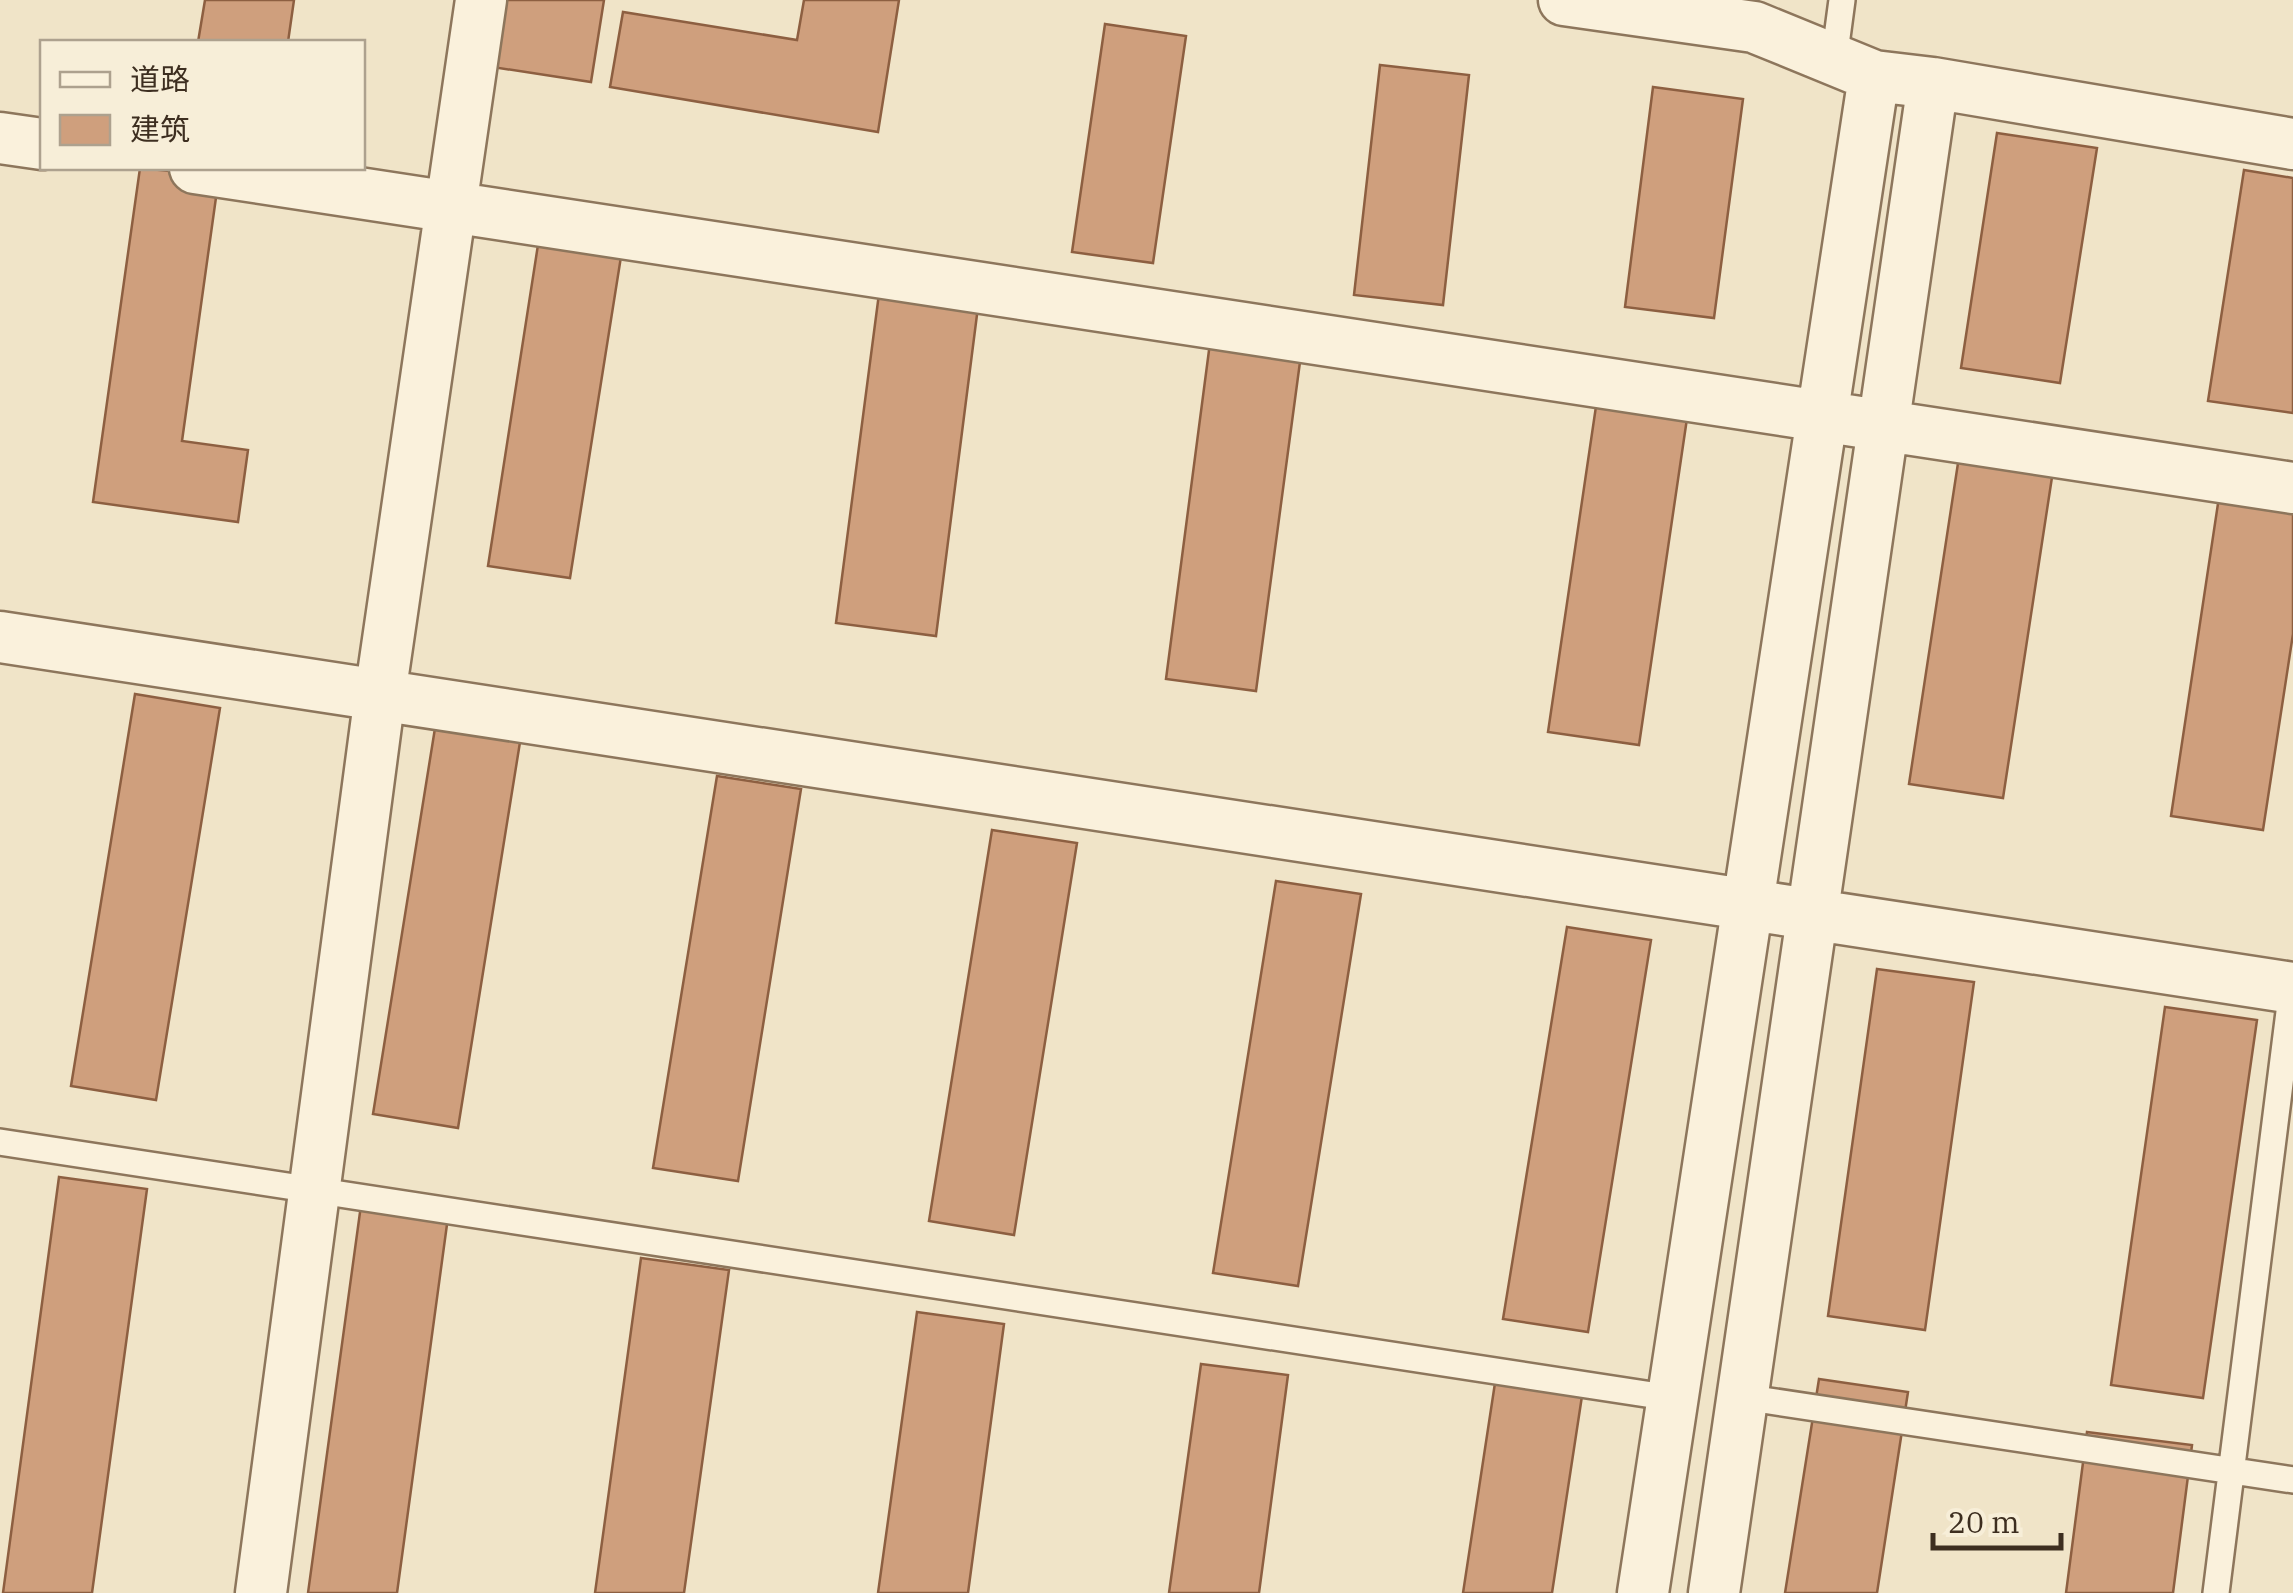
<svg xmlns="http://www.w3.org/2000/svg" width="2293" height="1593" font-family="'IBM Plex Serif','Noto Sans SC',serif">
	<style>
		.building { fill: #cf9f7d; stroke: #8d5f41; stroke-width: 2.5 }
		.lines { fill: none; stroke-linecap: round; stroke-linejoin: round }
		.lane-casing { stroke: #8d765c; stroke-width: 30 }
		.street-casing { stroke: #8d765c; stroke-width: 55 }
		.lane { stroke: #faf1dc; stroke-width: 25 }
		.street { stroke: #faf1dc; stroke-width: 50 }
	</style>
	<rect width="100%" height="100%" fill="#f0e4c8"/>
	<path class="building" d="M 205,0 L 294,0 L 288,42 L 198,42 Z
		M 497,0 L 604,0 L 591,82 L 486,66 Z
		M 804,0 L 899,0 L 878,132 L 610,87 L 623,12 L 797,40 Z
		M 1105,24 L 1186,36 L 1153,263 L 1072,252 Z
		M 1380,65 L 1469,75 L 1443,305 L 1354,295 Z
		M 1653,87 L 1743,99 L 1714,318 L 1625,307 Z
		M 1997,133 L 2097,148 L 2060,383 L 1961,368 Z
		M 140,168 L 219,176 L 182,441 L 248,450 L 238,522 L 93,502 Z
		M 2244,170 L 2293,178 L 2293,413 L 2208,401 Z
		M 540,232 L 623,244 L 570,578 L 488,566 Z
		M 880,286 L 979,299 L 936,636 L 836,623 Z
		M 1211,335 L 1302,347 L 1256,691 L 1166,679 Z
		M 1599,386 L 1690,398 L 1639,745 L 1548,732 Z
		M 1962,437 L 2056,451 L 2003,798 L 1909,784 Z
		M 2222,477 L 2293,488 L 2293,634 L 2263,830 L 2171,816 Z
		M 135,694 L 220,708 L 156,1100 L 71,1086 Z
		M 436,722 L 521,736 L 458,1128 L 373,1114 Z
		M 717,776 L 801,789 L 738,1181 L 653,1168 Z
		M 992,830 L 1077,843 L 1014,1235 L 929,1221 Z
		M 1276,881 L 1361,894 L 1298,1286 L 1213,1273 Z
		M 1567,927 L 1651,940 L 1588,1332 L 1503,1319 Z
		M 1877,969 L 1974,982 L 1925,1330 L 1828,1316 Z
		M 2165,1007 L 2257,1020 L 2203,1398 L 2111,1385 Z
		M 59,1177 L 147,1189 L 92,1593 L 3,1593 Z
		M 361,1205 L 448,1217 L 397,1593 L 308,1593 Z
		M 641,1258 L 729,1270 L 684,1593 L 595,1593 Z
		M 917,1312 L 1004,1324 L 968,1593 L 878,1593 Z
		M 1201,1364 L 1288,1375 L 1259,1593 L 1169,1593 Z
		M 1819,1379 L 1908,1392 L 1877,1593 L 1785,1593 Z
		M 1495,1383 L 1582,1396 L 1552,1593 L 1463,1593 Z
		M 2087,1432 L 2192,1445 L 2173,1593 L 2066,1593 Z"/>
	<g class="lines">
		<g class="lane-casing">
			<path id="lane" d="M 1834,60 L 1842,0
				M 0,1142 L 1672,1398
				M 1743,1397 L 2293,1480
				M 2216,1593 L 2292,988"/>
		</g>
		<g class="street-casing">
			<path id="street" d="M 1564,0 L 1754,27 L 1874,76
				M 1933,83 L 2293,144
				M 0,138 L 42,144
				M 195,168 L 2293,488
				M 0,637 L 2293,988
				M 261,1593 L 380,695 L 481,0
				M 1643,1593 L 1874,76 L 1933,83 L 1714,1593"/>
		</g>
		<use href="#lane" class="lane"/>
		<use href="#street" class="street"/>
	</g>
	<rect x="40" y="40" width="325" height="130" fill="#f7eed8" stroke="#ada18e" stroke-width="2.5"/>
	<rect x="60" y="72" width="50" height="15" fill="#faf1dc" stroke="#ada18e" stroke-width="2.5"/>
	<text x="130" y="90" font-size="30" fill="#3d2e20">道路</text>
	<rect x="60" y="115" width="50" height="30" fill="#cf9f7d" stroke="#ada18e" stroke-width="2.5"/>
	<text x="130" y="140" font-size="30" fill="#3d2e20">建筑</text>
	<path d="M1933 1533v15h128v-15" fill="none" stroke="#3d2e20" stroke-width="5"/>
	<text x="1948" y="1533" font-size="30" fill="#3d2e20" stroke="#f7eed8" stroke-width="8" paint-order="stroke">20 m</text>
</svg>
